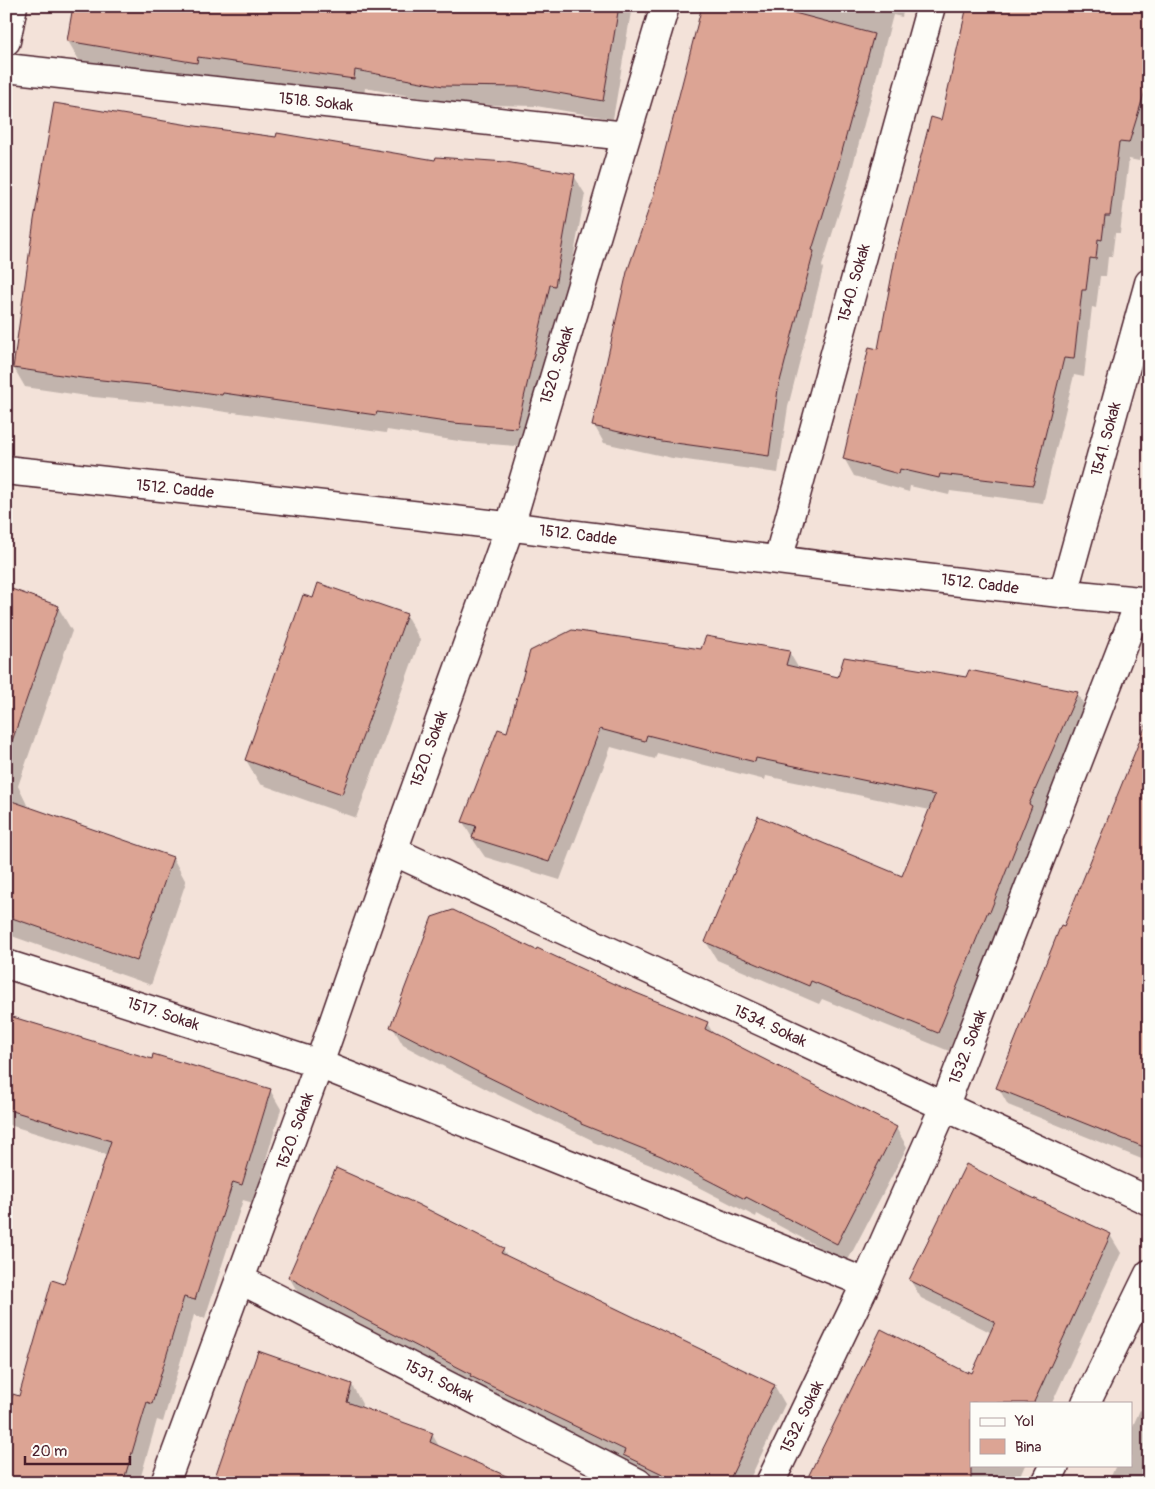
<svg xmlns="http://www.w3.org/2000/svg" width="1155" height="1489" font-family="Pangolin,sans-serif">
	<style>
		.shadow { fill: #0003 }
		.building { fill: #dca494; stroke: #4a1f2b }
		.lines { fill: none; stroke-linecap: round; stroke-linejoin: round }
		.minor-casing { stroke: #4a1f2b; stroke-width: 31 }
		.minor { stroke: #fdfcf7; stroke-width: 28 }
		.labels { text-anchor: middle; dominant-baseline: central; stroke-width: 4; stroke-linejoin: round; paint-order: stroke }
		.street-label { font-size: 16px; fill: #4a1f2b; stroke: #fdfcf7 }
	</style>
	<rect width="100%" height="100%" fill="#f3e2d9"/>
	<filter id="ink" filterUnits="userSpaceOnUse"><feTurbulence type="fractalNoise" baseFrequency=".02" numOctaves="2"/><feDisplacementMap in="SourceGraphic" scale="10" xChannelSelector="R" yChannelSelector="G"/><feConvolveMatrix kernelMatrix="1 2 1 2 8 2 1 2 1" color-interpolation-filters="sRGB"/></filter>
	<g filter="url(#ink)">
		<path class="shadow" d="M 74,6 L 632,6 L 613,119 L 536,106 L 455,104 L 365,88 L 364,97 L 208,75 L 207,81 L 79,60 L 68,41 Z
			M 703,6 L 904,6 L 902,17 L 893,15 L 848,184 L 822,266 L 823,269 L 788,407 L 778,473 L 672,458 L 604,443 L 594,425 Z
			M 1149,6 L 1149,128 L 1139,161 L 1129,159 L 1120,233 L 1115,233 L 1112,257 L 1108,257 L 1106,276 L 1100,276 L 1096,308 L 1092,307 L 1084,377 L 1074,375 L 1043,503 L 950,491 L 949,495 L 910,486 L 909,492 L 854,476 L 844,458 L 879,350 L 942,122 Z
			M 195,128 L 436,161 L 574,176 L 585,194 L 565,304 L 560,303 L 527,447 L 465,442 L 387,430 L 386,433 L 233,412 L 233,413 L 171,404 L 93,397 L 25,387 L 14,368 Z
			M 1149,474 L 1149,503 L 1144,494 Z
			M 6,589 L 58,607 L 72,631 L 18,786 L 29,809 L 173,858 L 186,882 L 151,985 L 6,934 Z
			M 406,615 L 420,640 L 356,818 L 260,784 L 246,760 Z
			M 702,650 L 789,652 L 799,669 L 839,679 L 967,679 L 1077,693 L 1088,712 L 1040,821 L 1042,825 L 1001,930 L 998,929 L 949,1051 L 822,999 L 819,1004 L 717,960 L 706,942 L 903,878 L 930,810 L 766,776 L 765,780 L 657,753 L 655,759 L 611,747 L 560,880 L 485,857 L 474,841 L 463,822 L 508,734 Z
			M 1149,722 L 1149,1162 L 1008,1105 L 998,1087 Z
			M 537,952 L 614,986 L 707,1023 L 714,1035 L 896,1128 L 907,1147 L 847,1262 L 757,1214 L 756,1217 L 673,1174 L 593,1142 L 592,1140 L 490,1091 L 403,1045 L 392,1026 Z
			M 6,1017 L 153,1061 L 270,1090 L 281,1109 L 253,1203 L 243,1200 L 205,1318 L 194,1315 L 163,1422 L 157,1420 L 139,1483 L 6,1483 L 20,1397 L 65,1285 L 107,1155 L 6,1124 Z
			M 1028,1197 L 1110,1235 L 1121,1253 L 1052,1403 L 971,1403 L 971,1465 L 1025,1465 L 1017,1483 L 806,1483 L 968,1375 L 973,1375 L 992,1333 L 921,1298 L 910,1280 Z
			M 503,1249 L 508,1258 L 774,1385 L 785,1404 L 748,1483 L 654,1483 L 300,1296 L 289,1277 Z
			M 352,1385 L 362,1404 L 361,1409 L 432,1434 L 440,1448 L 214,1483 Z
			M 1149,1406 L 1149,1483 L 1108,1483 L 1116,1465 L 1131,1465 L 1131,1430 L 1140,1410 L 1146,1413 Z"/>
		<path class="building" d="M 73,6 L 619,6 L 603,101 L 524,87 L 443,86 L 355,70 L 354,79 L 198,57 L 197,63 L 67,41 Z
			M 702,6 L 768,6 L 874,34 L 838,166 L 812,250 L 814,251 L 778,389 L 769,456 L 661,441 L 592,426 L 627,272 L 653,197 Z
			M 967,6 L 1149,6 L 1149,78 L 1129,143 L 1119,142 L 1110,216 L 1105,216 L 1102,240 L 1098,239 L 1096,259 L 1090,258 L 1086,290 L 1082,290 L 1074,359 L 1064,358 L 1033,485 L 940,474 L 939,478 L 900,469 L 899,474 L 843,459 L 869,347 L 878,349 L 896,253 L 931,117 L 941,120 Z
			M 54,103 L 195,126 L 276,137 L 277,133 L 435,160 L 436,157 L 506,162 L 575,174 L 555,286 L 550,285 L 517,428 L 453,423 L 377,412 L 376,415 L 223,393 L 222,395 L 160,386 L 82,378 L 13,368 L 34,220 Z
			M 318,583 L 407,614 L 342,794 L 245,760 L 303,595 L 313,598 Z
			M 6,587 L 59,606 L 11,744 L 6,743 Z
			M 572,630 L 701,649 L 706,636 L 790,651 L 786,665 L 838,677 L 844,657 L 966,677 L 969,670 L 1078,692 L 1029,804 L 1032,806 L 990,912 L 988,911 L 938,1033 L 811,981 L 809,986 L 705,942 L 758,816 L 902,876 L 935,795 L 756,758 L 755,762 L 647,735 L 645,741 L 600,729 L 549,862 L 472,838 L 476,826 L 462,822 L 498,729 L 507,732 L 530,651 Z
			M 1148,720 L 1149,720 L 1149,1149 L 996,1088 L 1061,925 L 1064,926 Z
			M 6,799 L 173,857 L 137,961 L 6,916 Z
			M 453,910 L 536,950 L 537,948 L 614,984 L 708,1022 L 705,1029 L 897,1127 L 837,1244 L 746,1197 L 745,1199 L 661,1156 L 581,1124 L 581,1122 L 478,1072 L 390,1027 L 432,917 Z
			M 6,1015 L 152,1059 L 153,1054 L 271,1089 L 242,1185 L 233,1182 L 195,1300 L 184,1297 L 152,1404 L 147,1402 L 123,1483 L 6,1483 L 6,1417 L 13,1394 L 19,1396 L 52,1280 L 64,1284 L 111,1141 L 6,1109 Z
			M 966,1164 L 1029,1196 L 1111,1234 L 1034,1402 L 1035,1403 L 971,1403 L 971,1483 L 805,1483 L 881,1329 L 968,1373 L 968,1371 L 972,1373 L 995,1322 L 909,1280 Z
			M 336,1168 L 417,1204 L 504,1248 L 501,1253 L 775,1385 L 728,1483 L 681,1483 L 623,1455 L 625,1450 L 470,1376 L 471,1374 L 360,1317 L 288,1277 Z
			M 258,1351 L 352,1384 L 347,1402 L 433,1433 L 430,1442 L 522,1483 L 213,1483 Z"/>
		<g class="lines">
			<g class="minor-casing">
				<path id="minor" d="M 6,41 L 13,6
					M 6,68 L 626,136
					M 6,470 C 175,489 345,506 514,527 C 722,553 931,581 1140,601 L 1149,600
					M 778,560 L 931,6
					M 1063,594 L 1149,283
					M 393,851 L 1149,1201
					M 6,964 L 319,1064 L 866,1283
					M 241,1280 L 638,1483
					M 1086,1403 L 1149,1274
					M 165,1483 L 319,1064 L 393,851 L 510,526 L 665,6
					M 770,1483 L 866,1283 L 944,1107 L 1140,601
					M 1046,1483 L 1055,1465"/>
			</g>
			<use href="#minor" class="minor"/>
		</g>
	</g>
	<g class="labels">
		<g class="street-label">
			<text transform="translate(316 102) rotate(6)">1518. Sokak</text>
			<text transform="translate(854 283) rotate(-74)">1540. Sokak</text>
			<text transform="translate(557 365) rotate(-73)">1520. Sokak</text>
			<text transform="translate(1106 439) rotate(-75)">1541. Sokak</text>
			<text transform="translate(175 489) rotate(6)">1512. Cadde</text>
			<text transform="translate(578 535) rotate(7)">1512. Cadde</text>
			<text transform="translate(980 584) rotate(7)">1512. Cadde</text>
			<text transform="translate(429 749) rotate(-70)">1520. Sokak</text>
			<text transform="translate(163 1014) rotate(18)">1517. Sokak</text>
			<text transform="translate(770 1026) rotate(25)">1534. Sokak</text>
			<text transform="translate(968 1047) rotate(-69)">1532. Sokak</text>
			<text transform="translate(295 1131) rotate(-70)">1520. Sokak</text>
			<text transform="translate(439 1381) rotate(27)">1531. Sokak</text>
			<text transform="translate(802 1417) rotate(-64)">1532. Sokak</text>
		</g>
	</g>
	<rect width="1155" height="1489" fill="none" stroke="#fdfcf7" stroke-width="25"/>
	<rect x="12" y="12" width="1130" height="1464" fill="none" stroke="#4a1f2b" stroke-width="2" filter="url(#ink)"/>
	<rect x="970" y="1402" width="162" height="65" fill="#fdfcf7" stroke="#b5a4a5"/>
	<rect x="980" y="1418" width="25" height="8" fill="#fdfcf7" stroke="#b5a4a5"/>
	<text x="1015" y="1426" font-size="15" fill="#4a1f2b">Yol</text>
	<rect x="980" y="1439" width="25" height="15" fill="#dca494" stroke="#b5a4a5"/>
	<text x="1015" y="1452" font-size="15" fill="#4a1f2b">Bina</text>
	<path d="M25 1456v8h105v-8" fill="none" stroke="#4a1f2b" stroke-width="2.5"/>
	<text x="32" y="1456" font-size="15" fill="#4a1f2b" stroke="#fdfcf7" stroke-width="4" paint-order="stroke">20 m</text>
</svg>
